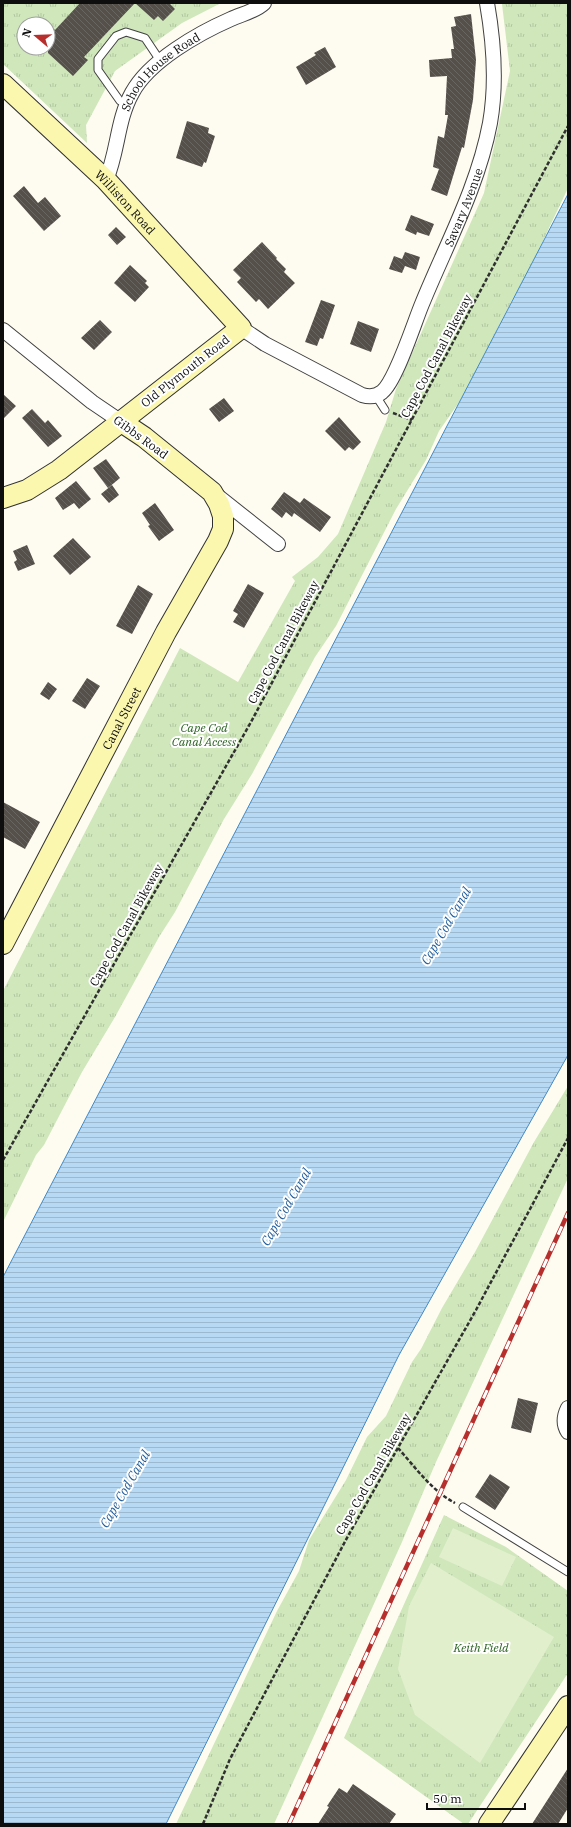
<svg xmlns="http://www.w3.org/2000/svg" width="571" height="1827" font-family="'IBM Plex Serif',serif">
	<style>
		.park { fill: url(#park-tufts); fill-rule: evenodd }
		.pitch { fill: #e1efcc }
		.water { fill: url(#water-rules); stroke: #4289c6 }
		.building { fill: url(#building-back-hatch) }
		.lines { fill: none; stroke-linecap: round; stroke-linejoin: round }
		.lane-casing { stroke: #414141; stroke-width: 9 }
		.street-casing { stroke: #414141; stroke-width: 16 }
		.secondary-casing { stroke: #303030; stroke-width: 22 }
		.path { stroke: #303030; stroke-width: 2.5; stroke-dasharray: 4 2; stroke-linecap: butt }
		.lane { stroke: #fff; stroke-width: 7 }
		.street { stroke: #fff; stroke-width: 14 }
		.secondary { stroke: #fbf7af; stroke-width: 20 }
		.rail-casing { stroke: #b72f2d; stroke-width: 4.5 }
		.rail { stroke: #fff; stroke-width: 3; stroke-dasharray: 9; stroke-linecap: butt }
		.labels { text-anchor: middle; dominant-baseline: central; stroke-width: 4; stroke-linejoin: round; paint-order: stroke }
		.street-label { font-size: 12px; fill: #0e0e0e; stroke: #fff }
		.park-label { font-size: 12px; font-style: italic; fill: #2b6322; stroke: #fff }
		.water-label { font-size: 13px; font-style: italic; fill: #1e5c9a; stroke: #fff }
	</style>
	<defs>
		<pattern id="park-tufts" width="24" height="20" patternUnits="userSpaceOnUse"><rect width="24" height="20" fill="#cfe7bb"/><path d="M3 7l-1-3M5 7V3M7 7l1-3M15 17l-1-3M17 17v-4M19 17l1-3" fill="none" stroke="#b1c5a0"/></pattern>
		<pattern id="water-rules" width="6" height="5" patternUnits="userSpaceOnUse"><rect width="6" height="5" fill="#b7d9f3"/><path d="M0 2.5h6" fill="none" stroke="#9cb9cf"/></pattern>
		<pattern id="building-back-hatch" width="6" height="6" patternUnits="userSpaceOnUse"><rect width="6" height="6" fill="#56504b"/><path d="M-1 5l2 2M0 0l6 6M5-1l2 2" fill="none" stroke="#696561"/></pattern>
	</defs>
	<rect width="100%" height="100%" fill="#fefcf0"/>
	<path class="park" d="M 3,3 L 221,3 L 182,23 L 115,71 L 86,125 L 87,143 L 3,64 ZM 24,24 L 48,24 L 48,48 L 24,48 Z
		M 505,3 L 568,3 L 568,188 L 523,283 L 512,300 L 478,368 L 460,401 L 439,431 L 426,460 L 396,509 L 336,626 L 315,657 L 252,774 L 224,819 L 175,912 L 159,937 L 115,1017 L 82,1072 L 44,1145 L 36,1155 L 3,1222 L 3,991 L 180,648 L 238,682 L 295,581 L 292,577 L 318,557 L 338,534 L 386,422 L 396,389 L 484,193 L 510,71 L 502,4 Z
		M 568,1086 L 568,1178 L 436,1462 L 402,1542 L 274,1824 L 176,1824 L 277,1611 L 299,1571 L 309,1540 L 346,1480 L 367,1437 L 386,1416 L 412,1362 L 421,1349 L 442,1308 L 475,1252 L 534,1142 Z
		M 444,1515 L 506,1547 L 568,1591 L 568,1673 L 468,1824 L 464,1824 L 344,1738 Z"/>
	<path class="pitch" d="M 453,1528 L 516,1557 L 502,1586 L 439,1557 Z
		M 431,1563 L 554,1637 L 480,1763 L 415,1715 L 398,1669 L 409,1606 Z"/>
	<path class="water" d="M 568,194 L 568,1055 L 399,1355 L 166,1824 L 3,1824 L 3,1277 Z"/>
	<path class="building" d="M 80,3 L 169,3 L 175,9 L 163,21 L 158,16 L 154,20 L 135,3 L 84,57 L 88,60 L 73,76 L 48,53 L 48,24 L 55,30 Z
		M 471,14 L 476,60 L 473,100 L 464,148 L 462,147 L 447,196 L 431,190 L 439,169 L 433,167 L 438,136 L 444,138 L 448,115 L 445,115 L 447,76 L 430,77 L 429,60 L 452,58 L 451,49 L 454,49 L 451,27 L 456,26 L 454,17 Z
		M 325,47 L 336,67 L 306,85 L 296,67 L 316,55 L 314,53 Z
		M 187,121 L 209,128 L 208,133 L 215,136 L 206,163 L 204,162 L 202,167 L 176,158 Z
		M 24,186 L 38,203 L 45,197 L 61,216 L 44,231 L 13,196 Z
		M 411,215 L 434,224 L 429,236 L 417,232 L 416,235 L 405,230 Z
		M 116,227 L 126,237 L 117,245 L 108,235 Z
		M 262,242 L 277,258 L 276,259 L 286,269 L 284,272 L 295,283 L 268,309 L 259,299 L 256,302 L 237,282 L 241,278 L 233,270 Z
		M 405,252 L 420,257 L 416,270 L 405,266 L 402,273 L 389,269 L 394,256 L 402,259 Z
		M 130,265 L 147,281 L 145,283 L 149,287 L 135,302 L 114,283 Z
		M 321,300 L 335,305 L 323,339 L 320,338 L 317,346 L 305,342 Z
		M 100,320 L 112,332 L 94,350 L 81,338 Z
		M 358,321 L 379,329 L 371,352 L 350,344 Z
		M 3,394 L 16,406 L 3,419 Z
		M 224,398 L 234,411 L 219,422 L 209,409 Z
		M 32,409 L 45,423 L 48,420 L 62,436 L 48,447 L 22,418 Z
		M 339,417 L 361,442 L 353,450 L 349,447 L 345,451 L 325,431 Z
		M 106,459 L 120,478 L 108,488 L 93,468 Z
		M 76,481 L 91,499 L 79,509 L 74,503 L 63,510 L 55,498 Z
		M 112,485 L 119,495 L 109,503 L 101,494 Z
		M 284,492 L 300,503 L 304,498 L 331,517 L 320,532 L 294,513 L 292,517 L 286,512 L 282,518 L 271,509 Z
		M 155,503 L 174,530 L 159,541 L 148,526 L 150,525 L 142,513 Z
		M 73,538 L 91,557 L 70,575 L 53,556 Z
		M 27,545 L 35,564 L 18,571 L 14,562 L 17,560 L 13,551 Z
		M 248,584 L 264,593 L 244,628 L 233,622 L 238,614 L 233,611 Z
		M 138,585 L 153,594 L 132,634 L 116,626 Z
		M 87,678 L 100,686 L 85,709 L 72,701 Z
		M 48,682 L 57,689 L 49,700 L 40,694 Z
		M 3,802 L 40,822 L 25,849 L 3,837 Z
		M 518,1398 L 538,1403 L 531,1433 L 511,1428 Z
		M 490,1474 L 510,1487 L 495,1510 L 475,1497 Z
		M 568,1768 L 568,1808 L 558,1824 L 532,1824 Z
		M 353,1784 L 396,1814 L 389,1824 L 318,1824 L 329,1807 L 327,1806 L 339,1788 L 347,1793 Z"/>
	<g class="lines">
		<g class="lane-casing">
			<path id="lane" d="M 126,103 L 120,101 L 98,70 L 98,59 L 116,36 L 126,32 L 145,38 L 161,62
				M 376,396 L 385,410
				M 463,1507 L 568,1572"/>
		</g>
		<g class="street-casing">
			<g id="street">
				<path id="s1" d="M 106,180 C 118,152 117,120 132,93 C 149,61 199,33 231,19 C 242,14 256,11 264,3"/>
				<path id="s2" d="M 241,328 L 265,344 L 362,395 C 369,397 376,397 382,392 C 396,381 414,323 422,304 C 446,245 478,187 490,123 C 497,83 494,43 487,3"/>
				<path d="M 3,330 L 92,402 L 120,421"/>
				<path d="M 215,494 L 278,544"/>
				<path d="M 568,1408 C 564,1416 563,1424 568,1432"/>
			</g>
		</g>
		<g class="secondary-casing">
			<g id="secondary">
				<path id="s3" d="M 3,84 L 106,180 L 241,328 L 59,470 L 27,490 L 3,498"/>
				<path id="s4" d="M 3,944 L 166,632 L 218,541 L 223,529 L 223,516 L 219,504 L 212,492 L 144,437 L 120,421"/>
				<path d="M 489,1824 L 568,1706"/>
			</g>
		</g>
		<path class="path" d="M 393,413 L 412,420
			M 3,1160 L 251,722 L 568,126
			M 398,1448 C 415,1467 432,1491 455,1503
			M 203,1824 L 230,1759 L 348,1536 L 476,1310 L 568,1138"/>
		<use href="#lane" class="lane"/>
		<use href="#street" class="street"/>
		<use href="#secondary" class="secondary"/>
		<g class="rail-casing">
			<path id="rail" d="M 289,1824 L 568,1213"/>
		</g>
		<use href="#rail" class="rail"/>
	</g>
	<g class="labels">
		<g class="street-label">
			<text stroke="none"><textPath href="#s1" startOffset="126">School House Road</textPath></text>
			<text stroke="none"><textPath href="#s3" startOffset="170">Williston Road</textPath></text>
			<text stroke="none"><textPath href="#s2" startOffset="362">Savary Avenue</textPath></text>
			<text transform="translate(436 356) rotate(-62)">Cape Cod Canal Bikeway</text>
			<text transform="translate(185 371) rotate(-38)">Old Plymouth Road</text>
			<text transform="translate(141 437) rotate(36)">Gibbs Road</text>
			<text transform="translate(283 642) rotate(-62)">Cape Cod Canal Bikeway</text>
			<text stroke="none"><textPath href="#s4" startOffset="255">Canal Street</textPath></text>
			<text transform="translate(126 925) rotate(-61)">Cape Cod Canal Bikeway</text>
			<text transform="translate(373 1474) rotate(-60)">Cape Cod Canal Bikeway</text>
		</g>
		<g class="park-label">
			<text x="204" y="727">Cape Cod<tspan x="204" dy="14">Canal Access</tspan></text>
			<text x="481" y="1647">Keith Field</text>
		</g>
		<g class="water-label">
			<text transform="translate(446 926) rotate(-60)">Cape Cod Canal</text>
			<text transform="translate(286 1207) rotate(-60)">Cape Cod Canal</text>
			<text transform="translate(125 1489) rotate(-60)">Cape Cod Canal</text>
		</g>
	</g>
	<rect width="571" height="1827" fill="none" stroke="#0e0e0e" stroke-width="8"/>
	<g transform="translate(36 36) rotate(289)"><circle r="19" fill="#ffffff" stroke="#9f9f9f"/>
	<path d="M0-3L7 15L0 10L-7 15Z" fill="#b72f2d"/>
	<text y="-6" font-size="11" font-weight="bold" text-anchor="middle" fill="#0e0e0e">N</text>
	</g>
	<path d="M427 1803v6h98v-6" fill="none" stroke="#0e0e0e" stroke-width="2"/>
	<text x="433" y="1803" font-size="12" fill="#0e0e0e" stroke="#ffffff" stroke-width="3" paint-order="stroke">50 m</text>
</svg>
